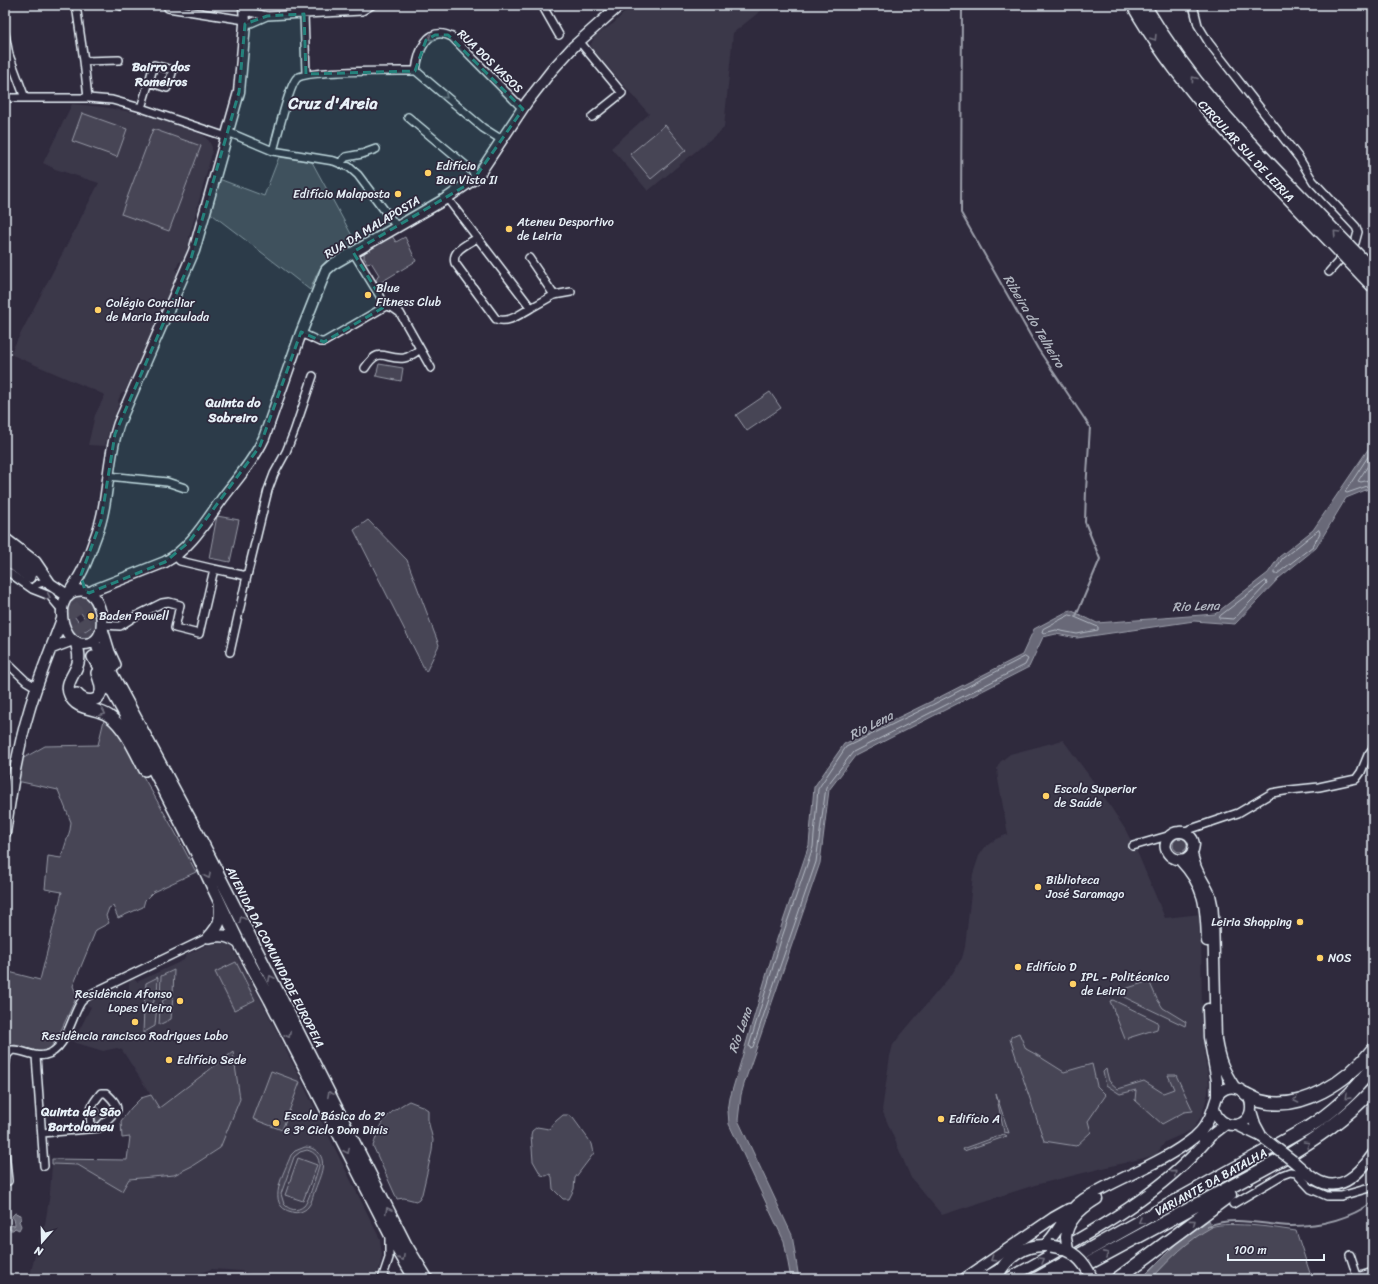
<svg xmlns="http://www.w3.org/2000/svg" width="1378" height="1284" font-family="Sriracha,sans-serif">
	<style>
		.built { fill: #3b3749 }
		.green { fill: #464455; stroke: #979aa6; fill-rule: evenodd }
		.water { fill: #696978; stroke: #9c9fab }
		.lines { fill: none; stroke-linecap: round; stroke-linejoin: round }
		.shore { stroke: #b5bbc5; stroke-width: 1 }
		.stream { stroke: #9c9fab; stroke-width: 2 }
		.primary-tunnel { stroke: #4b4859; stroke-width: 11; stroke-dasharray: 11 5.5; stroke-linecap: butt }
		.street-casing { stroke: #e8f1f8; stroke-width: 10 }
		.secondary-casing { stroke: #e8f1f8; stroke-width: 13 }
		.primary-casing { stroke: #e8f1f8; stroke-width: 14 }
		.highway-casing { stroke: #e8f1f8; stroke-width: 15 }
		.street { stroke: #2f2a3d; stroke-width: 7 }
		.secondary { stroke: #2f2a3d; stroke-width: 10 }
		.primary { stroke: #2f2a3d; stroke-width: 11 }
		.highway { stroke: #2f2a3d; stroke-width: 12 }
		.secondary-bridge-casing { stroke: #e8f1f8; stroke-width: 13; stroke-linecap: butt }
		.primary-bridge-casing { stroke: #e8f1f8; stroke-width: 14; stroke-linecap: butt }
		.highway-bridge-casing { stroke: #e8f1f8; stroke-width: 15; stroke-linecap: butt }
		.secondary-bridge { stroke: #2f2a3d; stroke-width: 10 }
		.primary-bridge { stroke: #2f2a3d; stroke-width: 11 }
		.highway-bridge { stroke: #2f2a3d; stroke-width: 12 }
		.oneway { stroke: #70707e }
		.marked { fill: #25827c; fill-opacity: 0.2; stroke: #25827c; stroke-width: 3; stroke-dasharray: 8 5; stroke-linejoin: round }
		.poi-dot { fill: #ffd166; stroke: #2f2a3d; stroke-width: 1.5 }
		.labels { text-anchor: middle; dominant-baseline: central; stroke-width: 3.5; stroke-linejoin: round; paint-order: stroke }
		.street-label { font-size: 12px; fill: #e8f1f8; stroke: #2f2a3d }
		.poi-label { font-size: 12px; fill: #e8f1f8; stroke: #2f2a3d; text-anchor: start }
		.neighbourhood-label { font-size: 13px; font-weight: bold; fill: #e8f1f8; stroke: #2f2a3d }
		.water-label { font-size: 13px; font-style: italic; fill: #afb4be; stroke: #2f2a3d }
		.district-label { font-size: 16px; font-weight: bold; fill: #e8f1f8; stroke: #2f2a3d }
	</style>
	<rect width="100%" height="100%" fill="#2f2a3d"/>
	<filter id="ink" filterUnits="userSpaceOnUse"><feTurbulence type="fractalNoise" baseFrequency=".025" numOctaves="2"/><feDisplacementMap in="SourceGraphic" scale="8" xChannelSelector="R" yChannelSelector="G"/><feConvolveMatrix kernelMatrix="1 2 1 2 8 2 1 2 1" color-interpolation-filters="sRGB"/></filter>
	<g filter="url(#ink)">
		<path class="built" d="M 632,5 L 768,5 L 733,33 L 724,128 L 648,191 L 611,148 L 649,114 L 592,49 L 591,44 L 595,36 L 614,23 Z
			M 72,104 L 103,107 L 138,113 L 169,122 L 203,135 L 209,141 L 212,147 L 212,153 L 189,238 L 191,240 L 184,261 L 179,262 L 176,270 L 178,274 L 125,392 L 121,394 L 118,401 L 119,404 L 110,427 L 105,446 L 88,445 L 95,415 L 105,395 L 10,354 L 99,183 L 55,169 L 43,163 Z
			M 1063,740 L 1101,792 L 1125,829 L 1138,854 L 1165,918 L 1201,914 L 1202,1028 L 1204,1052 L 1209,1083 L 1208,1093 L 1202,1115 L 1192,1130 L 1165,1142 L 1156,1155 L 1035,1185 L 942,1215 L 911,1178 L 882,1110 L 890,1056 L 893,1045 L 899,1037 L 952,974 L 962,958 L 965,947 L 973,874 L 979,856 L 985,847 L 996,839 L 1008,834 L 998,779 L 997,768 L 1000,762 L 1010,754 Z
			M 219,939 L 229,942 L 264,1006 L 380,1239 L 382,1255 L 380,1266 L 376,1279 L 263,1279 L 241,1271 L 212,1269 L 183,1279 L 29,1279 L 42,1228 L 45,1224 L 50,1193 L 52,1164 L 78,1165 L 122,1191 L 129,1179 L 174,1175 L 192,1166 L 220,1148 L 233,1052 L 159,1108 L 122,1050 L 117,1048 L 103,1051 L 73,1042 L 91,1007 L 87,1005 L 90,1001 L 116,988 L 118,988 L 119,992 L 129,989 L 129,983 L 131,979 L 134,979 L 137,982 L 184,960 L 186,955 Z"/>
		<path class="green" d="M 82,113 L 127,129 L 117,157 L 72,141 Z
			M 665,125 L 686,150 L 651,179 L 630,154 Z
			M 153,129 L 201,146 L 169,231 L 121,214 Z
			M 279,157 L 312,162 L 356,243 C 346,248 333,254 325,262 C 318,269 314,281 310,290 L 282,268 L 209,212 L 219,179 L 264,196 Z
			M 392,236 L 396,242 L 405,237 L 416,261 L 378,284 L 376,280 L 379,275 L 371,262 L 367,263 L 365,259 L 364,259 L 364,253 Z
			M 379,364 L 403,368 L 401,381 L 376,376 Z
			M 770,392 L 781,408 L 747,431 L 736,415 Z
			M 217,516 L 239,520 L 230,562 L 209,558 Z
			M 368,520 L 407,560 L 439,645 L 426,672 L 354,530 Z
			M 82,595 C 86,596 90,598 92,602 C 102,616 100,647 75,636 C 66,621 58,600 82,595 ZM 78,609 L 91,627 L 85,631 L 72,613 Z
			M 105,716 L 120,736 L 175,832 L 196,872 L 153,892 L 145,900 L 143,907 L 118,918 L 113,906 L 109,908 L 106,916 L 109,923 L 96,930 L 73,986 L 77,996 L 57,1039 L 51,1047 L 48,1050 L 40,1052 L 15,1045 L 5,1047 L 5,971 L 40,980 L 62,892 L 45,889 L 48,856 L 61,858 L 70,830 L 71,822 L 58,790 L 17,781 L 22,759 L 45,746 L 98,745 Z
			M1173 845a7 7 0 1 1 14 0a7 7 0 1 1-14 0Z
			M 236,962 L 255,1000 L 234,1010 L 215,972 Z
			M 174,970 L 173,994 L 162,998 L 160,997 L 161,976 Z
			M 158,977 L 157,996 L 154,999 L 154,1002 L 144,1007 L 146,983 Z
			M 1149,981 L 1157,999 L 1163,1008 L 1186,1022 L 1185,1026 L 1124,997 L 1119,991 Z
			M 173,996 L 171,1019 L 159,1025 L 160,1006 L 162,1004 L 163,1000 Z
			M 1113,1000 L 1156,1021 L 1158,1024 L 1157,1029 L 1125,1039 L 1110,1001 Z
			M 155,1005 L 157,1005 L 155,1026 L 143,1033 L 144,1010 Z
			M 1019,1033 L 1026,1049 L 1037,1055 L 1064,1072 L 1092,1064 L 1097,1086 L 1106,1095 L 1088,1121 L 1091,1132 L 1076,1146 L 1044,1141 L 1010,1039 L 1012,1036 Z
			M 233,1052 L 240,1099 L 220,1148 L 192,1166 L 174,1175 L 129,1179 L 122,1191 L 78,1165 L 52,1164 L 52,1159 L 127,1160 L 130,1137 L 122,1138 L 121,1121 L 131,1108 L 141,1098 L 151,1095 L 159,1108 Z
			M 1106,1069 L 1109,1081 L 1118,1089 L 1144,1081 L 1163,1093 L 1174,1089 L 1168,1075 L 1176,1075 L 1193,1111 L 1184,1112 L 1162,1124 L 1135,1100 L 1136,1090 L 1120,1094 L 1106,1085 L 1103,1072 Z
			M 271,1071 L 300,1082 L 282,1130 L 253,1119 Z
			M 996,1094 L 1009,1133 L 1004,1132 Z
			M 409,1101 L 422,1106 L 428,1110 L 428,1120 L 433,1140 L 432,1151 L 422,1194 L 419,1199 L 416,1201 L 404,1198 L 397,1199 L 373,1146 C 382,1121 385,1114 409,1101 Z
			M 96,1105 L 100,1110 L 101,1113 L 103,1113 L 107,1116 L 100,1123 L 97,1123 C 94,1118 94,1110 96,1105 Z
			M 563,1115 L 568,1115 L 573,1118 L 592,1144 L 594,1153 L 575,1178 L 574,1189 L 569,1199 L 563,1199 L 553,1189 L 552,1177 L 550,1174 L 546,1176 L 541,1175 L 533,1161 L 531,1135 L 532,1131 L 537,1127 L 549,1129 L 556,1121 Z
			M 1004,1134 L 1007,1136 L 964,1151 L 963,1149 Z
			M 305,1147 C 310,1147 314,1149 318,1152 C 328,1163 319,1178 315,1190 C 313,1195 312,1203 308,1207 C 305,1211 297,1214 292,1212 C 264,1206 285,1171 291,1155 L 295,1151 ZM 307,1150 C 315,1152 320,1158 319,1166 C 316,1175 309,1201 304,1206 C 297,1212 289,1210 284,1204 L 281,1194 L 294,1157 L 300,1152 Z
			M 298,1158 L 317,1165 L 303,1201 L 285,1195 Z
			M 1248,1225 L 1269,1227 L 1296,1231 L 1312,1279 L 1189,1279 L 1188,1277 L 1184,1279 L 1151,1279 C 1166,1263 1191,1235 1211,1227 C 1222,1223 1237,1225 1248,1225 Z"/>
		<path class="water" d="M 1373,442 L 1373,487 L 1346,498 L 1316,548 L 1279,578 L 1235,624 L 1194,621 L 1077,638 L 1056,634 L 1043,637 L 1029,667 L 855,756 L 829,790 L 820,863 L 745,1081 L 741,1095 L 738,1120 L 792,1235 L 799,1279 L 791,1279 L 784,1241 L 729,1124 L 728,1111 L 730,1098 L 777,939 L 809,845 L 814,787 L 844,744 L 930,702 L 1022,655 L 1034,629 L 1070,610 L 1097,623 L 1215,614 L 1268,573 L 1279,557 L 1313,530 Z
			M 15,1213 L 21,1215 L 21,1219 L 19,1221 L 21,1226 L 19,1230 L 15,1228 L 13,1230 L 10,1230 L 9,1227 L 11,1225 L 14,1226 L 15,1224 L 14,1219 L 12,1218 L 12,1216 Z
			M 1209,1220 L 1212,1227 C 1188,1240 1169,1260 1151,1279 L 1141,1279 L 1177,1243 Z"/>
		<g class="lines">
			<path class="shore" d="M 1373,449 L 1345,492 L 1347,493 L 1373,484
				M 1373,458 L 1358,481 L 1361,482 L 1373,479
				M 1319,530 L 1320,533 L 1313,546 L 1277,574 L 1274,574 L 1274,572 L 1282,559 Z
				M 1266,581 L 1267,584 L 1234,619 L 1219,618 L 1220,616 Z
				M 1070,615 L 1098,627 L 1098,630 L 1077,634 L 1056,630 L 1044,633 L 1042,632 L 1043,629 Z
				M 1025,657 L 1028,659 L 1025,665 L 853,752 L 826,787 L 816,862 L 777,975 L 753,1047 L 750,1048 L 749,1046 L 781,940 L 813,847 L 818,789 L 846,747 L 932,705 Z"/>
			<path class="stream" d="M 962,5 L 961,213 L 1038,349 L 1090,427 L 1086,490 L 1085,522 L 1100,559 L 1076,616
				M 1208,1226 C 1235,1215 1263,1225 1291,1226 C 1320,1226 1349,1219 1373,1202"/>
			<path class="primary-tunnel" d="M 29,577 C 40,585 52,592 61,602 C 76,617 84,638 93,657
				M 73,605 L 84,621 L 98,648"/>
			<g class="street-casing">
				<path id="street" d="M 76,5 L 84,61 L 88,98
					M 120,5 L 121,6
					M 542,5 L 559,35
					M 1193,5 L 1198,25 L 1209,43 L 1299,158 L 1313,181 L 1356,227 L 1358,232 L 1355,243 L 1329,272
					M 168,8 L 245,20
					M 244,13 L 250,12 L 267,16 L 362,11 L 372,5
					M 304,14 L 306,74
					M 245,24 L 251,23 L 267,16
					M 5,34 L 9,55 L 25,98
					M 579,41 L 622,93 L 592,117
					M 84,61 L 119,60
					M 416,71 C 418,52 427,24 452,37 L 523,109
					M 5,98 L 88,98 L 112,100 L 141,108 L 227,137
					M 141,108 L 154,65 L 173,70 L 167,88 L 149,82
					M 408,117 L 470,169 L 477,177
					M 228,132 L 273,151 L 334,161 L 349,167 L 358,175 L 397,227
					M 273,151 C 277,138 289,85 297,78 C 307,70 397,71 416,71 L 483,128 L 502,140
					M 340,163 L 346,157 L 362,154 L 376,149
					M 447,198 L 531,308 L 554,295 L 571,292
					M 477,238 C 468,244 451,250 455,263 L 496,319 C 508,324 520,314 531,308
					M 353,252 L 386,306 L 393,308 L 400,313 L 431,368
					M 529,258 L 554,295
					M 301,333 L 320,342 L 324,342 L 386,306
					M 365,368 C 380,345 384,360 404,358 C 410,357 415,353 420,349
					M 108,476 L 167,482 L 185,488
					M 214,569 L 247,576 L 230,652
					M 5,570 L 32,589 L 50,596 L 61,609
					M 247,576 L 268,490 L 274,474 L 286,452 L 294,432 L 313,376
					M 32,589 C 35,584 41,582 48,582
					M 103,625 L 120,626 L 134,617 L 162,603 L 169,602 L 180,605 L 175,628 L 199,634 L 214,569 L 180,561 L 175,556
					M 5,661 L 26,681 L 36,687
					M 1182,832 L 1238,813 L 1272,793 L 1290,790 L 1319,787 L 1356,779 L 1361,772 L 1368,755 L 1373,748
					M 1133,846 L 1171,835
					M 36,1056 L 44,1166
					M 5,1065 L 7,1055 L 12,1050 C 23,1049 33,1058 45,1055 C 66,1051 71,1017 81,1002 C 86,996 93,993 99,990 L 209,937
					M 42,1133 L 99,1128 L 117,1110 C 117,1102 110,1097 106,1093 L 101,1093 C 88,1109 90,1109 91,1128
					M 5,1152 L 8,1181
					M 1233,1204 L 1282,1175 L 1290,1172 L 1296,1173 L 1311,1189 L 1327,1196 L 1341,1196 L 1373,1187
					M 1350,1255 L 1358,1279
					M 1357,1277 L 1373,1272
					M 382,1279 L 389,1258 L 389,1237"/>
			</g>
			<g class="secondary-casing">
				<path id="secondary" d="M 70,593 C 75,591 80,590 85,591 C 102,595 110,637 90,643 C 71,649 61,626 62,610 C 62,600 75,585 80,575 C 87,563 91,549 96,536 C 110,500 106,460 119,423 L 194,251 L 239,92 L 245,24 L 244,5
					M 89,593 L 94,590 L 165,562 C 190,549 206,521 222,499 C 237,479 254,460 264,438 L 301,333 L 326,270 L 333,264 L 447,198 L 477,177 L 527,102 L 552,70 L 574,46 L 620,5
					M 52,648 L 73,640
					M 5,833 C 11,792 17,751 29,711 C 38,679 51,649 62,619
					M 1192,853 C 1181,869 1158,853 1168,838 C 1171,834 1174,832 1179,832 C 1186,831 1193,837 1194,844 C 1194,847 1193,850 1192,853 C 1192,856 1194,861 1195,865 C 1198,875 1206,885 1210,895 C 1212,902 1213,909 1213,916 L 1216,1040 C 1219,1060 1224,1071 1235,1088
					M 1180,860 C 1205,886 1206,906 1207,941
					M 1208,1009 L 1209,1037 L 1217,1081 L 1217,1096
					M 1251,1111 L 1255,1124 L 1262,1137
					M 1237,1125 L 1262,1137
					M 1204,1141 L 1226,1124
					M 1293,1161 C 1300,1167 1307,1174 1315,1179 C 1340,1195 1360,1173 1373,1154
					M 1066,1238 C 1067,1220 1082,1208 1097,1199
					M 1045,1245 C 1061,1230 1063,1213 1084,1199 C 1119,1177 1162,1164 1195,1137 C 1203,1130 1210,1119 1213,1109 C 1216,1101 1216,1093 1225,1089 C 1237,1084 1251,1094 1251,1106 C 1252,1130 1219,1132 1214,1108
					M 964,1279 L 1053,1218 L 1069,1209
					M 1008,1279 C 1080,1238 1155,1201 1209,1138"/>
			</g>
			<g class="primary-casing">
				<path id="primary" d="M 5,539 L 35,562 L 50,584 L 68,596
					M 5,549 L 34,571
					M 5,558 L 29,577
					M 102,629 L 109,652 L 115,665
					M 76,642 C 78,649 80,656 78,663 C 75,675 64,683 70,695 C 76,711 97,707 109,716 C 125,727 136,753 145,770
					M 98,648 L 197,832 L 406,1245 L 427,1279
					M 93,657 L 122,709 L 196,852 L 239,943 L 270,1000 L 399,1252 L 415,1279
					M 77,694 C 83,701 97,705 101,692 C 102,686 99,679 97,673
					M 209,937 C 220,925 221,920 220,905
					M 209,937 C 222,934 229,936 239,943
					M 972,1279 L 989,1276 L 1001,1269
					M 996,1279 C 1006,1256 1026,1243 1051,1246"/>
			</g>
			<g class="highway-casing">
				<path id="highway" d="M 1133,5 C 1179,86 1244,151 1308,218
					M 1144,5 C 1165,40 1188,73 1215,104 C 1246,141 1281,176 1315,211
					M 1246,1094 C 1250,1096 1255,1099 1260,1101 C 1301,1113 1349,1080 1373,1049
					M 1036,1279 L 1307,1128 C 1333,1112 1354,1092 1373,1067
					M 1060,1279 L 1280,1160 C 1314,1140 1347,1118 1373,1089
					M 1117,1279 L 1230,1195"/>
			</g>
			<use href="#street" class="street"/>
			<use href="#secondary" class="secondary"/>
			<use href="#primary" class="primary"/>
			<use href="#highway" class="highway"/>
			<g class="secondary-bridge-casing">
				<path id="secondary-bridge" d="M 1262,1137 L 1293,1161
					M 1066,1238 L 1068,1250"/>
			</g>
			<g class="primary-bridge-casing">
				<path id="primary-bridge" d="M 1051,1246 C 1072,1249 1084,1260 1092,1279"/>
			</g>
			<g class="highway-bridge-casing">
				<path id="highway-bridge" d="M 1315,211 L 1373,271
					M 1308,218 L 1373,286"/>
			</g>
			<use href="#secondary-bridge" class="secondary-bridge"/>
			<use href="#primary-bridge" class="primary-bridge"/>
			<use href="#highway-bridge" class="highway-bridge"/>
		</g>
		<defs><path id="oneway-chevron" d="M-2-3.5L2.5 0L-2 3.5" fill="none" stroke-width="1.6" stroke-linecap="round" stroke-linejoin="round"/></defs>
		<g class="oneway">
			<use href="#oneway-chevron" transform="translate(431 38) rotate(150)"/>
			<use href="#oneway-chevron" transform="translate(1154 38) rotate(58)"/>
			<use href="#oneway-chevron" transform="translate(1194 79) rotate(-127)"/>
			<use href="#oneway-chevron" transform="translate(445 96) rotate(40)"/>
			<use href="#oneway-chevron" transform="translate(1336 233) rotate(-134)"/>
			<use href="#oneway-chevron" transform="translate(48 597) rotate(24)"/>
			<use href="#oneway-chevron" transform="translate(103 713) rotate(23)"/>
			<use href="#oneway-chevron" transform="translate(208 876) rotate(64)"/>
			<use href="#oneway-chevron" transform="translate(242 919) rotate(-117)"/>
			<use href="#oneway-chevron" transform="translate(271 978) rotate(-117)"/>
			<use href="#oneway-chevron" transform="translate(288 1035) rotate(63)"/>
			<use href="#oneway-chevron" transform="translate(330 1094) rotate(-117)"/>
			<use href="#oneway-chevron" transform="translate(1347 1097) rotate(135)"/>
			<use href="#oneway-chevron" transform="translate(1296 1100) rotate(168)"/>
			<use href="#oneway-chevron" transform="translate(1307 1144) rotate(-31)"/>
			<use href="#oneway-chevron" transform="translate(347 1151) rotate(63)"/>
			<use href="#oneway-chevron" transform="translate(1174 1173) rotate(-40)"/>
			<use href="#oneway-chevron" transform="translate(388 1210) rotate(-117)"/>
			<use href="#oneway-chevron" transform="translate(1141 1221) rotate(151)"/>
			<use href="#oneway-chevron" transform="translate(1193 1222) rotate(-36)"/>
			<use href="#oneway-chevron" transform="translate(1106 1254) rotate(-28)"/>
			<use href="#oneway-chevron" transform="translate(402 1258) rotate(61)"/>
			<use href="#oneway-chevron" transform="translate(993 1259) rotate(146)"/>
			<use href="#oneway-chevron" transform="translate(1042 1260) rotate(-30)"/>
		</g>
	</g>
	<path class="marked" d="M 304,14 L 306,74 L 415,71 L 426,40 L 435,35 L 448,35 L 523,109 L 472,182 L 353,252 L 386,306 L 324,342 L 301,332 L 260,446 L 189,542 L 165,562 L 89,593 L 85,591 L 81,575 L 101,521 L 115,434 L 190,262 L 239,92 L 245,24 L 267,16 Z"/>
	<g class="poi-dot">
		<circle cx="428" cy="173" r="4"/>
		<circle cx="398" cy="194" r="4"/>
		<circle cx="509" cy="229" r="4"/>
		<circle cx="368" cy="295" r="4"/>
		<circle cx="98" cy="310" r="4"/>
		<circle cx="91" cy="616" r="4"/>
		<circle cx="1046" cy="796" r="4"/>
		<circle cx="1038" cy="887" r="4"/>
		<circle cx="1300" cy="922" r="4"/>
		<circle cx="1320" cy="958" r="4"/>
		<circle cx="1018" cy="967" r="4"/>
		<circle cx="1073" cy="984" r="4"/>
		<circle cx="180" cy="1001" r="4"/>
		<circle cx="135" cy="1022" r="4"/>
		<circle cx="169" cy="1060" r="4"/>
		<circle cx="941" cy="1119" r="4"/>
		<circle cx="276" cy="1123" r="4"/>
	</g>
	<g class="labels">
		<g class="street-label">
			<text transform="translate(490 61) rotate(44)">RUA DOS VASOS</text>
			<text transform="translate(1246 151) rotate(47)">CIRCULAR SUL DE LEIRIA</text>
			<text transform="translate(372 227) rotate(-31)">RUA DA MALAPOSTA</text>
			<text transform="translate(275 957) rotate(63)">AVENIDA DA COMUNIDADE EUROPEIA</text>
			<text transform="translate(1211 1182) rotate(-29)">VARIANTE DA BATALHA</text>
		</g>
		<g class="poi-label">
			<text x="436" y="166">Edifício<tspan x="436" dy="14">Boa Vista II</tspan></text>
			<text x="390" y="194" text-anchor="end">Edifício Malaposta</text>
			<text x="517" y="222">Ateneu Desportivo<tspan x="517" dy="14">de Leiria</tspan></text>
			<text x="376" y="288">Blue<tspan x="376" dy="14">Fitness Club</tspan></text>
			<text x="106" y="303">Colégio Conciliar<tspan x="106" dy="14">de Maria Imaculada</tspan></text>
			<text x="99" y="616">Baden Powell</text>
			<text x="1054" y="789">Escola Superior<tspan x="1054" dy="14">de Saúde</tspan></text>
			<text x="1046" y="880">Biblioteca<tspan x="1046" dy="14">José Saramago</tspan></text>
			<text x="1292" y="922" text-anchor="end">Leiria Shopping</text>
			<text x="1328" y="958">NOS</text>
			<text x="1026" y="967">Edifício D</text>
			<text x="1081" y="977">IPL - Politécnico<tspan x="1081" dy="14">de Leiria</tspan></text>
			<text x="172" y="994" text-anchor="end">Residência Afonso<tspan x="172" dy="14">Lopes Vieira</tspan></text>
			<text x="135" y="1036" text-anchor="middle">Residência rancisco Rodrigues Lobo</text>
			<text x="177" y="1060">Edifício Sede</text>
			<text x="284" y="1116">Escola Básica do 2º<tspan x="284" dy="14">e 3º Ciclo Dom Dinis</tspan></text>
			<text x="949" y="1119">Edifício A</text>
		</g>
		<g class="neighbourhood-label">
			<text x="161" y="66">Bairro dos<tspan x="161" dy="15">Romeiros</tspan></text>
			<text x="233" y="402">Quinta do<tspan x="233" dy="15">Sobreiro</tspan></text>
			<text x="81" y="1111">Quinta de São<tspan x="81" dy="15">Bartolomeu</tspan></text>
		</g>
		<g class="water-label">
			<text transform="translate(1034 321) rotate(59)">Ribeira do Telheiro</text>
			<text transform="translate(1196 606) rotate(-2)">Rio Lena</text>
			<text transform="translate(871 725) rotate(-27)">Rio Lena</text>
			<text transform="translate(740 1030) rotate(-70)">Rio Lena</text>
		</g>
		<g class="district-label">
			<text x="333" y="103">Cruz d'Areia</text>
		</g>
	</g>
	<rect width="1378" height="1284" fill="none" stroke="#2f2a3d" stroke-width="20"/>
	<rect x="10" y="10" width="1358" height="1264" fill="none" stroke="#e8f1f8" stroke-width="1.5" filter="url(#ink)"/>
	<g transform="translate(42 1242) rotate(200)" stroke="#2f2a3d" stroke-width="3" paint-order="stroke">
	<path d="M0-3L7 15L0 10L-7 15Z" fill="#e8f1f8"/>
	<text y="-6" font-size="11" font-weight="bold" text-anchor="middle" fill="#e8f1f8">N</text>
	</g>
	<path d="M1228 1254v6h96v-6" fill="none" stroke="#e8f1f8" stroke-width="2"/>
	<text x="1234" y="1254" font-size="12" fill="#e8f1f8" stroke="#2f2a3d" stroke-width="3" paint-order="stroke">100 m</text>
</svg>
